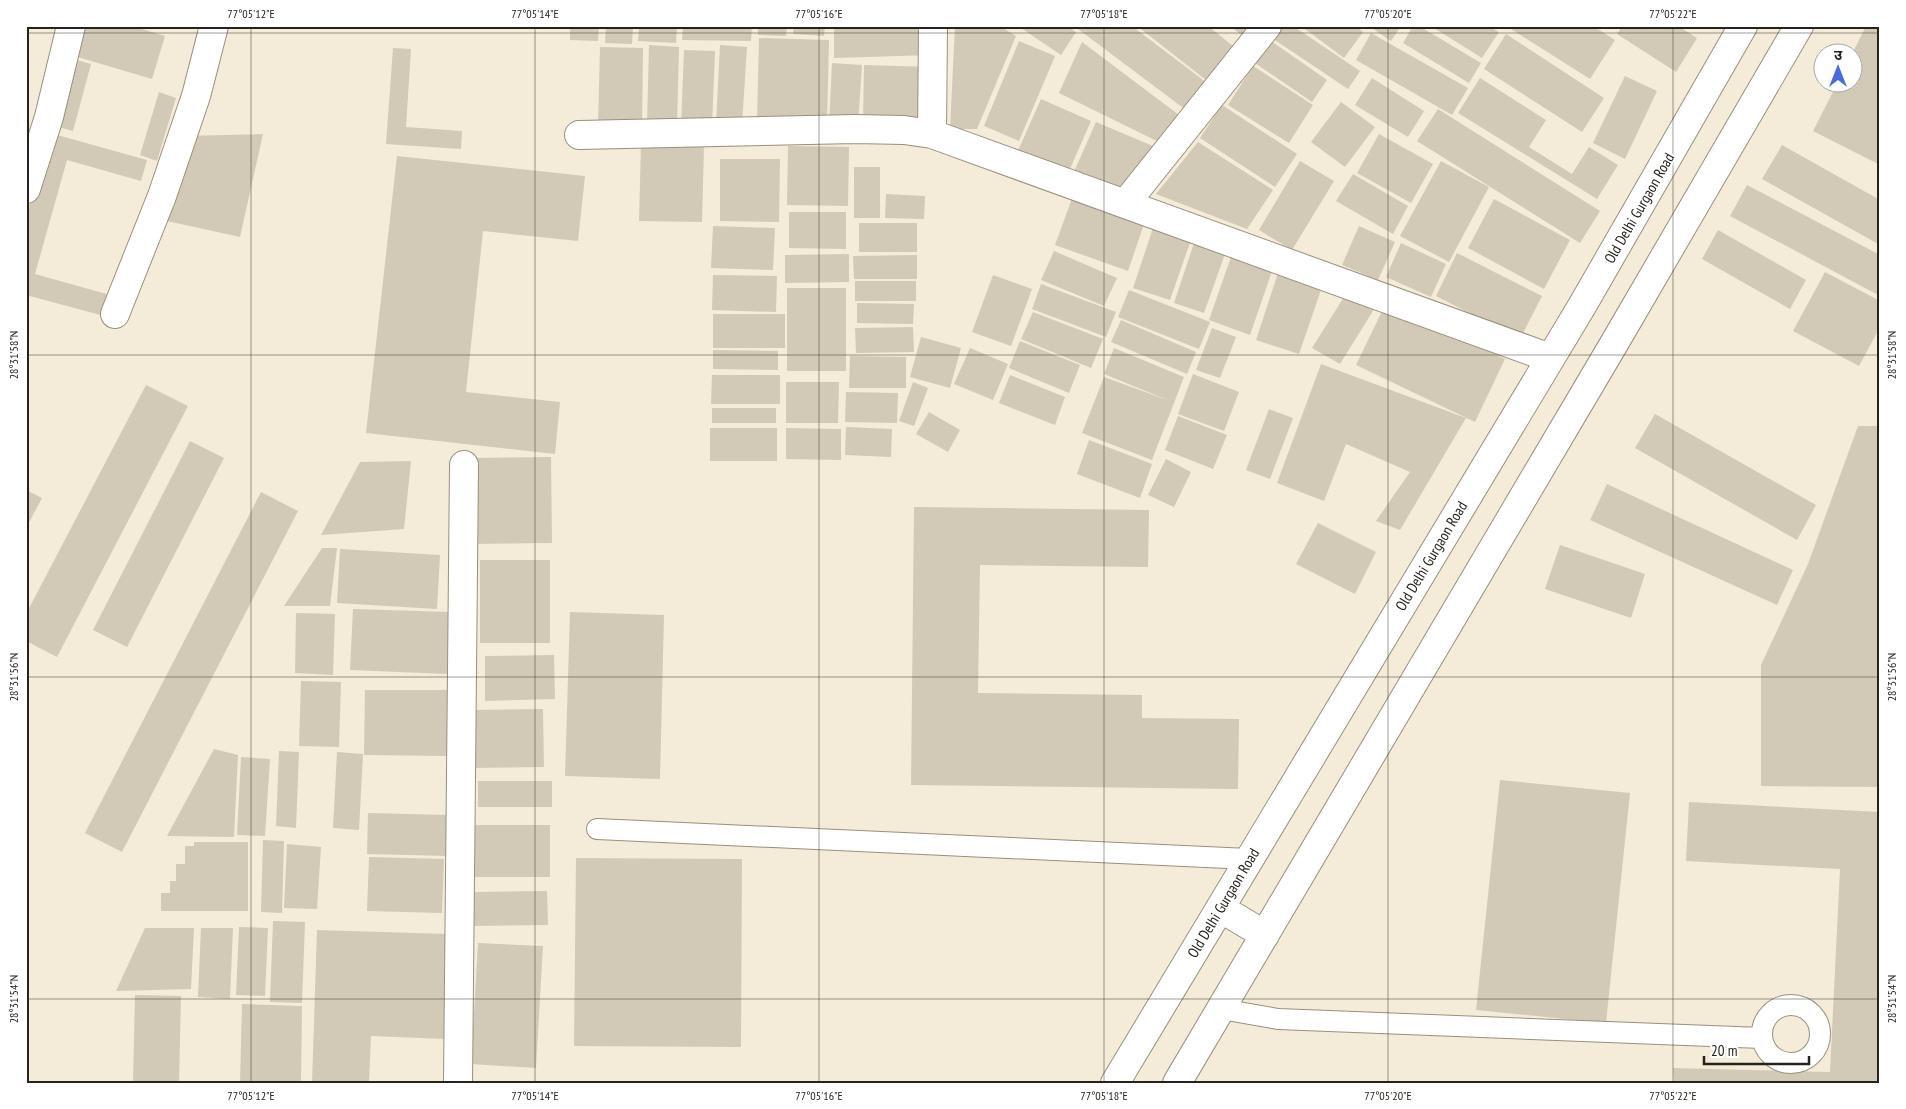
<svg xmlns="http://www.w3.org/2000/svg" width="1906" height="1109" font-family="'PT Sans Narrow','Noto Sans Devanagari',sans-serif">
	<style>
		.building { fill: #d2cab7 }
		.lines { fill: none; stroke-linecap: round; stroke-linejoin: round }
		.service-casing { stroke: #98907e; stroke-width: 22 }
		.minor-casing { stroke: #98907e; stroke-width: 30 }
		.secondary-casing { stroke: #98907e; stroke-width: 30 }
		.service { stroke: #fff; stroke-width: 20 }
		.minor { stroke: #fff; stroke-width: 28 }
		.secondary { stroke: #fff; stroke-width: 28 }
		.ticks { fill: none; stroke: #26231c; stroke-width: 1; stroke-opacity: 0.45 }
		.labels { text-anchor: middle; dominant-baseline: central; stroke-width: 4; stroke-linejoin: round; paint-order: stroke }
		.street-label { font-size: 15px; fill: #26231c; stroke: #fff }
		.neatline { fill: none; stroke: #26231c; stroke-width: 2 }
		.ticks-label { font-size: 12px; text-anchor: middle; fill: #26231c }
	</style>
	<rect width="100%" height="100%" fill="#f4ebd8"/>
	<path class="building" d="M 80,26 L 132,26 L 165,36 L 152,79 L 71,55 Z
		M 570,26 L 599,26 L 598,41 L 570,40 Z
		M 606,26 L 633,26 L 632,44 L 605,43 Z
		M 639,26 L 677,26 L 676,43 L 638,41 Z
		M 683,26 L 752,26 L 751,41 L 682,40 Z
		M 758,26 L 787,26 L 786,36 L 758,35 Z
		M 794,26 L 825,26 L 824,36 L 793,34 Z
		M 834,26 L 931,26 L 932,55 L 834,58 Z
		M 955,26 L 1000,26 L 1016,36 L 977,129 L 950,129 Z
		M 1018,26 L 1067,26 L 1076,32 L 1061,55 Z
		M 1074,26 L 1132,26 L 1207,83 L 1186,110 Z
		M 1137,26 L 1208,26 L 1233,46 L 1206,80 Z
		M 1230,26 L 1259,26 L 1248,40 Z
		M 1276,26 L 1293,26 L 1360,71 L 1348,89 L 1269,36 Z
		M 1301,26 L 1356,26 L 1363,32 L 1344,58 Z
		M 1369,26 L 1401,26 L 1391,41 Z
		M 1413,26 L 1419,26 L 1481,63 L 1469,83 L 1403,43 Z
		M 1435,26 L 1489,26 L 1499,32 L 1482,58 L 1434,28 Z
		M 1506,26 L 1593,26 L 1615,40 L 1590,79 Z
		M 1622,26 L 1678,26 L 1697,38 L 1676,72 L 1617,34 Z
		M 1866,26 L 1880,26 L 1880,165 L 1813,131 L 1838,82 L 1854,82 L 1853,52 Z
		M 1371,33 L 1468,88 L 1452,115 L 1356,60 Z
		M 1506,34 L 1604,98 L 1582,132 L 1484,69 Z
		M 759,38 L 829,40 L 827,122 L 757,121 Z
		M 1019,41 L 1055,56 L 1019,141 L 984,126 Z
		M 1271,41 L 1327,80 L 1312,102 L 1255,63 Z
		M 1082,42 L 1187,121 L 1169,147 L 1059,93 Z
		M 649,45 L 679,47 L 677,125 L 647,124 Z
		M 720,45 L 747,47 L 742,125 L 716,124 Z
		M 600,47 L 643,48 L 642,128 L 598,127 Z
		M 393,48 L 411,49 L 406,127 L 462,131 L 461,149 L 386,144 Z
		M 684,50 L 715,51 L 712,127 L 681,126 Z
		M 66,57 L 91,64 L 73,131 L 47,124 Z
		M 832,63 L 862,65 L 858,126 L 829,126 Z
		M 864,65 L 932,67 L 930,124 L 863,123 Z
		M 1253,66 L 1313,105 L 1289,143 L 1228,105 Z
		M 1625,76 L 1657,91 L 1625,159 L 1593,143 Z
		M 1372,78 L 1424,111 L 1408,137 L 1355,105 Z
		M 1480,78 L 1546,120 L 1529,147 L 1572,174 L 1589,147 L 1618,165 L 1597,199 L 1458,113 Z
		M 159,92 L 176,98 L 157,161 L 140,155 Z
		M 1041,99 L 1091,121 L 1066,178 L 1016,155 Z
		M 1341,102 L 1375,127 L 1345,167 L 1311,142 Z
		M 1222,105 L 1297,154 L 1275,187 L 1200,138 Z
		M 1438,109 L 1600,211 L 1580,243 L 1417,141 Z
		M 1096,122 L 1160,149 L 1128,196 L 1073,174 Z
		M 50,133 L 147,160 L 141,181 L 67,160 L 35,274 L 110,295 L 104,316 L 26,295 L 26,217 Z
		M 263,134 L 240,237 L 167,221 L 185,136 Z
		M 1379,134 L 1433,164 L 1411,203 L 1357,173 Z
		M 1198,142 L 1273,190 L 1247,229 L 1156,194 Z
		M 641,145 L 704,146 L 702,222 L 639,221 Z
		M 1782,145 L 1880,200 L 1880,245 L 1762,179 Z
		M 788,146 L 849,147 L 848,206 L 787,205 Z
		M 397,156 L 585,176 L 578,241 L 483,231 L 466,392 L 560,402 L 555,454 L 366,433 Z
		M 720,159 L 780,159 L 779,222 L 720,221 Z
		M 1300,161 L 1334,181 L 1292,250 L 1259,230 Z
		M 1441,161 L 1489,187 L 1449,262 L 1400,236 Z
		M 854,167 L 880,167 L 880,218 L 854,218 Z
		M 1353,174 L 1408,206 L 1393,234 L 1336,201 Z
		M 1747,185 L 1880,255 L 1880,296 L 1730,216 Z
		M 1074,193 L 1146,218 L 1128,271 L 1055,245 Z
		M 886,194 L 925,196 L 924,219 L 885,218 Z
		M 1494,199 L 1570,240 L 1544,289 L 1468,248 Z
		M 789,212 L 846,212 L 846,249 L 789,248 Z
		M 1155,222 L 1193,234 L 1170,300 L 1133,288 Z
		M 859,223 L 917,223 L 917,252 L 859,252 Z
		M 713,226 L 775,228 L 773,270 L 711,268 Z
		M 1359,226 L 1395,242 L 1378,280 L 1342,265 Z
		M 1718,230 L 1806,280 L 1790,309 L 1702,259 Z
		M 1195,240 L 1226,251 L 1204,313 L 1174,303 Z
		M 1401,243 L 1446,264 L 1431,297 L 1386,277 Z
		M 1054,251 L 1117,278 L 1104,306 L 1041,280 Z
		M 1457,253 L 1542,296 L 1520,339 L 1436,296 Z
		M 849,254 L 849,282 L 785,283 L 785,255 Z
		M 1232,254 L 1273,268 L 1250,335 L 1209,320 Z
		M 917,255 L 917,279 L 854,279 L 853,256 Z
		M 1825,272 L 1880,301 L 1880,327 L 1859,366 L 1793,331 Z
		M 1278,273 L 1322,287 L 1299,354 L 1256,340 Z
		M 713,275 L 777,276 L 776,312 L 712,310 Z
		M 993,275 L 1032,289 L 1011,346 L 972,332 Z
		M 855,281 L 916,281 L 916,301 L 855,301 Z
		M 1041,284 L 1116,312 L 1106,337 L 1032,309 Z
		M 787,288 L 846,288 L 846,371 L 787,371 Z
		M 1349,289 L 1376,306 L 1340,364 L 1312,348 Z
		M 1129,290 L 1210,322 L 1199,349 L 1118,317 Z
		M 857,303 L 914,304 L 913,324 L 857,323 Z
		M 1386,303 L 1505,359 L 1475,422 L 1356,365 Z
		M 1033,312 L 1103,339 L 1091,368 L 1021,339 Z
		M 713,314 L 785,314 L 785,348 L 713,348 Z
		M 1121,320 L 1196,352 L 1187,374 L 1111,342 Z
		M 913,327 L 914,352 L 856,353 L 855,328 Z
		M 1212,328 L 1236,337 L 1220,378 L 1196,370 Z
		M 921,337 L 961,348 L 950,388 L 910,377 Z
		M 1020,341 L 1080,365 L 1069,393 L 1009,368 Z
		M 970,348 L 1008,364 L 993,400 L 954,384 Z
		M 1114,348 L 1184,377 L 1152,460 L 1082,433 L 1104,377 L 1170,401 L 1104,374 Z
		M 713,350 L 778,351 L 778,370 L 713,369 Z
		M 850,356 L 906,357 L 906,388 L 849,388 Z
		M 1321,364 L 1466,418 L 1400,530 L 1376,521 L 1410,472 L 1346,444 L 1324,501 L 1277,483 Z
		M 1193,374 L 1239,392 L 1224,431 L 1178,414 Z
		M 712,375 L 780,375 L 780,404 L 711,404 Z
		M 1010,375 L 1065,397 L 1055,425 L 999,403 Z
		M 786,382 L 839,382 L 838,423 L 786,423 Z
		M 913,382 L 928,388 L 914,426 L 899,421 Z
		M 146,385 L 188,406 L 57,657 L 26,641 L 26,614 Z
		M 846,392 L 898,393 L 897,423 L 845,422 Z
		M 712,408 L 776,408 L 776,423 L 712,423 Z
		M 1269,409 L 1293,418 L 1270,479 L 1246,470 Z
		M 929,412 L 960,430 L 948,452 L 916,434 Z
		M 1655,414 L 1816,505 L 1797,540 L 1635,448 Z
		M 1178,416 L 1227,435 L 1213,469 L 1165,450 Z
		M 1858,426 L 1880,426 L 1880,787 L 1761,786 L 1761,665 L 1808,564 Z
		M 846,427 L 892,429 L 891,457 L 845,455 Z
		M 710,428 L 777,428 L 777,461 L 710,461 Z
		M 786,428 L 841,429 L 841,460 L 786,459 Z
		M 1089,440 L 1152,464 L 1140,498 L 1077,474 Z
		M 190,441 L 224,458 L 127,647 L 93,630 Z
		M 551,457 L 552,543 L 473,544 L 472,458 Z
		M 1166,459 L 1191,472 L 1174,507 L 1148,495 Z
		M 411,461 L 404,529 L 321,535 L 360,462 Z
		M 1607,484 L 1793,570 L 1777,605 L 1590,520 Z
		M 26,490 L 42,498 L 26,528 Z
		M 261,492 L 298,511 L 122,852 L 85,833 Z
		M 914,507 L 1149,510 L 1148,567 L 980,565 L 978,693 L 1142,695 L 1142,718 L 1239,719 L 1238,789 L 911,785 Z
		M 1318,523 L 1376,552 L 1355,594 L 1296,564 Z
		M 1560,545 L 1645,574 L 1631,618 L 1545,589 Z
		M 322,548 L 337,548 L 330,606 L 284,606 Z
		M 340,549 L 440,555 L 437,609 L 337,603 Z
		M 480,560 L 550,560 L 550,643 L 480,643 Z
		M 353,609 L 450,612 L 447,674 L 350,670 Z
		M 570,612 L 664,615 L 660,779 L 565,776 Z
		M 296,613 L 335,614 L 333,675 L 295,673 Z
		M 554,655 L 555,699 L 485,701 L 485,656 Z
		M 301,681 L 341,682 L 339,747 L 299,746 Z
		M 365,690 L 448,690 L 447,756 L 364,755 Z
		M 543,709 L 544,767 L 471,768 L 470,710 Z
		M 214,749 L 238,755 L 234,837 L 167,836 Z
		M 279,751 L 299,752 L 296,828 L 276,826 Z
		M 337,752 L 363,754 L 359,830 L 333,828 Z
		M 241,757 L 270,759 L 265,836 L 237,835 Z
		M 1500,780 L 1630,793 L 1606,1023 L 1476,1010 Z
		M 478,781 L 552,781 L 552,807 L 478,807 Z
		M 1689,802 L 1880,812 L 1880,1083 L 1674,1083 L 1673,1068 L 1830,1072 L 1840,869 L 1686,861 Z
		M 368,813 L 448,815 L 447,856 L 367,854 Z
		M 474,825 L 550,825 L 550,877 L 474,877 Z
		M 263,840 L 284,841 L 282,913 L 261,912 Z
		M 194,842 L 248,842 L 248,911 L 161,911 L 161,893 L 170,893 L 170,881 L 176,881 L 176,864 L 185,864 L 185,846 L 194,846 Z
		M 287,844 L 321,847 L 317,909 L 284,908 Z
		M 369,857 L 444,859 L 442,913 L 367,911 Z
		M 576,858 L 742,859 L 741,1047 L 574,1046 Z
		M 547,891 L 548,925 L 474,926 L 474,892 Z
		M 273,921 L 305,922 L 302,1003 L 270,1002 Z
		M 239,927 L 268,928 L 265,996 L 236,995 Z
		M 145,928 L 194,928 L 191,989 L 116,991 Z
		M 201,928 L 233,928 L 230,999 L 198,997 Z
		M 317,930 L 448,934 L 445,1039 L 371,1036 L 369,1083 L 312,1083 Z
		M 478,943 L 543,946 L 536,1068 L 471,1064 Z
		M 135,995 L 181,996 L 179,1083 L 133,1083 Z
		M 242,1004 L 302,1006 L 301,1083 L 240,1083 Z"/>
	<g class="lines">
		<g class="service-casing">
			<path id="service" d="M 597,829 L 1249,859
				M1762 1034a29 29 0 1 1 58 0a29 29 0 1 1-58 0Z
				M 1221,1009 L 1278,1019 L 1762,1038"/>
		</g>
		<g class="minor-casing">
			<path id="minor" d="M 932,134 L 933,26
				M 579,135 L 855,129 L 904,130 L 932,134 L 1550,358
				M 26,189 L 49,117 L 71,26
				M 1125,204 L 1267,26
				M 115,314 L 162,196 L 196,96 L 214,26
				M 458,1083 L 464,465"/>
		</g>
		<g class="secondary-casing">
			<path id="secondary" d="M 1220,908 L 1265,935
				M 1115,1083 L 1582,306 L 1743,26
				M 1177,1083 L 1615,342 L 1799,26"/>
		</g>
		<use href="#service" class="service"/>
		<use href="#minor" class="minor"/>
		<use href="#secondary" class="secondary"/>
	</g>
	<path class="ticks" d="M 251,26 L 251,1083M 535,26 L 535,1083M 819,26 L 819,1083M 1104,26 L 1104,1083M 1388,26 L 1388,1083M 1673,26 L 1673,1083M 26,33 L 1880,33M 26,355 L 1880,355M 26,677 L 1880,677M 26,999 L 1880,999"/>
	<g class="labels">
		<g class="street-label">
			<text transform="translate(1639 208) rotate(-60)">Old Delhi Gurgaon Road</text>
			<text transform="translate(1431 556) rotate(-59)">Old Delhi Gurgaon Road</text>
			<text transform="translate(1223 903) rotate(-59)">Old Delhi Gurgaon Road</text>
		</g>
	</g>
	<rect width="1906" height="1109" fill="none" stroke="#ffffff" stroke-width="55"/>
	<g transform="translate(1838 68)"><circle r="24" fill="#ffffff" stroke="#a8a7a4"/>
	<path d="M0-4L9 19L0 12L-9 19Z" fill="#486bde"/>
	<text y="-8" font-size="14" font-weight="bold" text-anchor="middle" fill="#26231c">उ</text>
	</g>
	<path d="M1704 1056v8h105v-8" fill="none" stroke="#26231c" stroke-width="2.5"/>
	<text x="1711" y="1056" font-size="15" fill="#26231c" stroke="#ffffff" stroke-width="4" paint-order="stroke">20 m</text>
	<rect x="28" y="28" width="1850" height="1054" class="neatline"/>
	<g class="ticks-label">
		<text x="251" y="18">77°05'12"E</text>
		<text x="535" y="18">77°05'14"E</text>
		<text x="819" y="18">77°05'16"E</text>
		<text x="1104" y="18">77°05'18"E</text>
		<text x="1388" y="18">77°05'20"E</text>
		<text x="1673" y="18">77°05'22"E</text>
		<text transform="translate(14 355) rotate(-90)" y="4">28°31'58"N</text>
		<text transform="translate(1892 355) rotate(-90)" y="4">28°31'58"N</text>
		<text transform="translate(14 677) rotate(-90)" y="4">28°31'56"N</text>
		<text transform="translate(1892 677) rotate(-90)" y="4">28°31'56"N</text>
		<text transform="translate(14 999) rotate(-90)" y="4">28°31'54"N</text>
		<text transform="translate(1892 999) rotate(-90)" y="4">28°31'54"N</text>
		<text x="251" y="1100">77°05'12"E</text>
		<text x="535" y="1100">77°05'14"E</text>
		<text x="819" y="1100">77°05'16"E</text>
		<text x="1104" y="1100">77°05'18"E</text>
		<text x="1388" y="1100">77°05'20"E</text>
		<text x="1673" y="1100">77°05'22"E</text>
	</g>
</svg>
